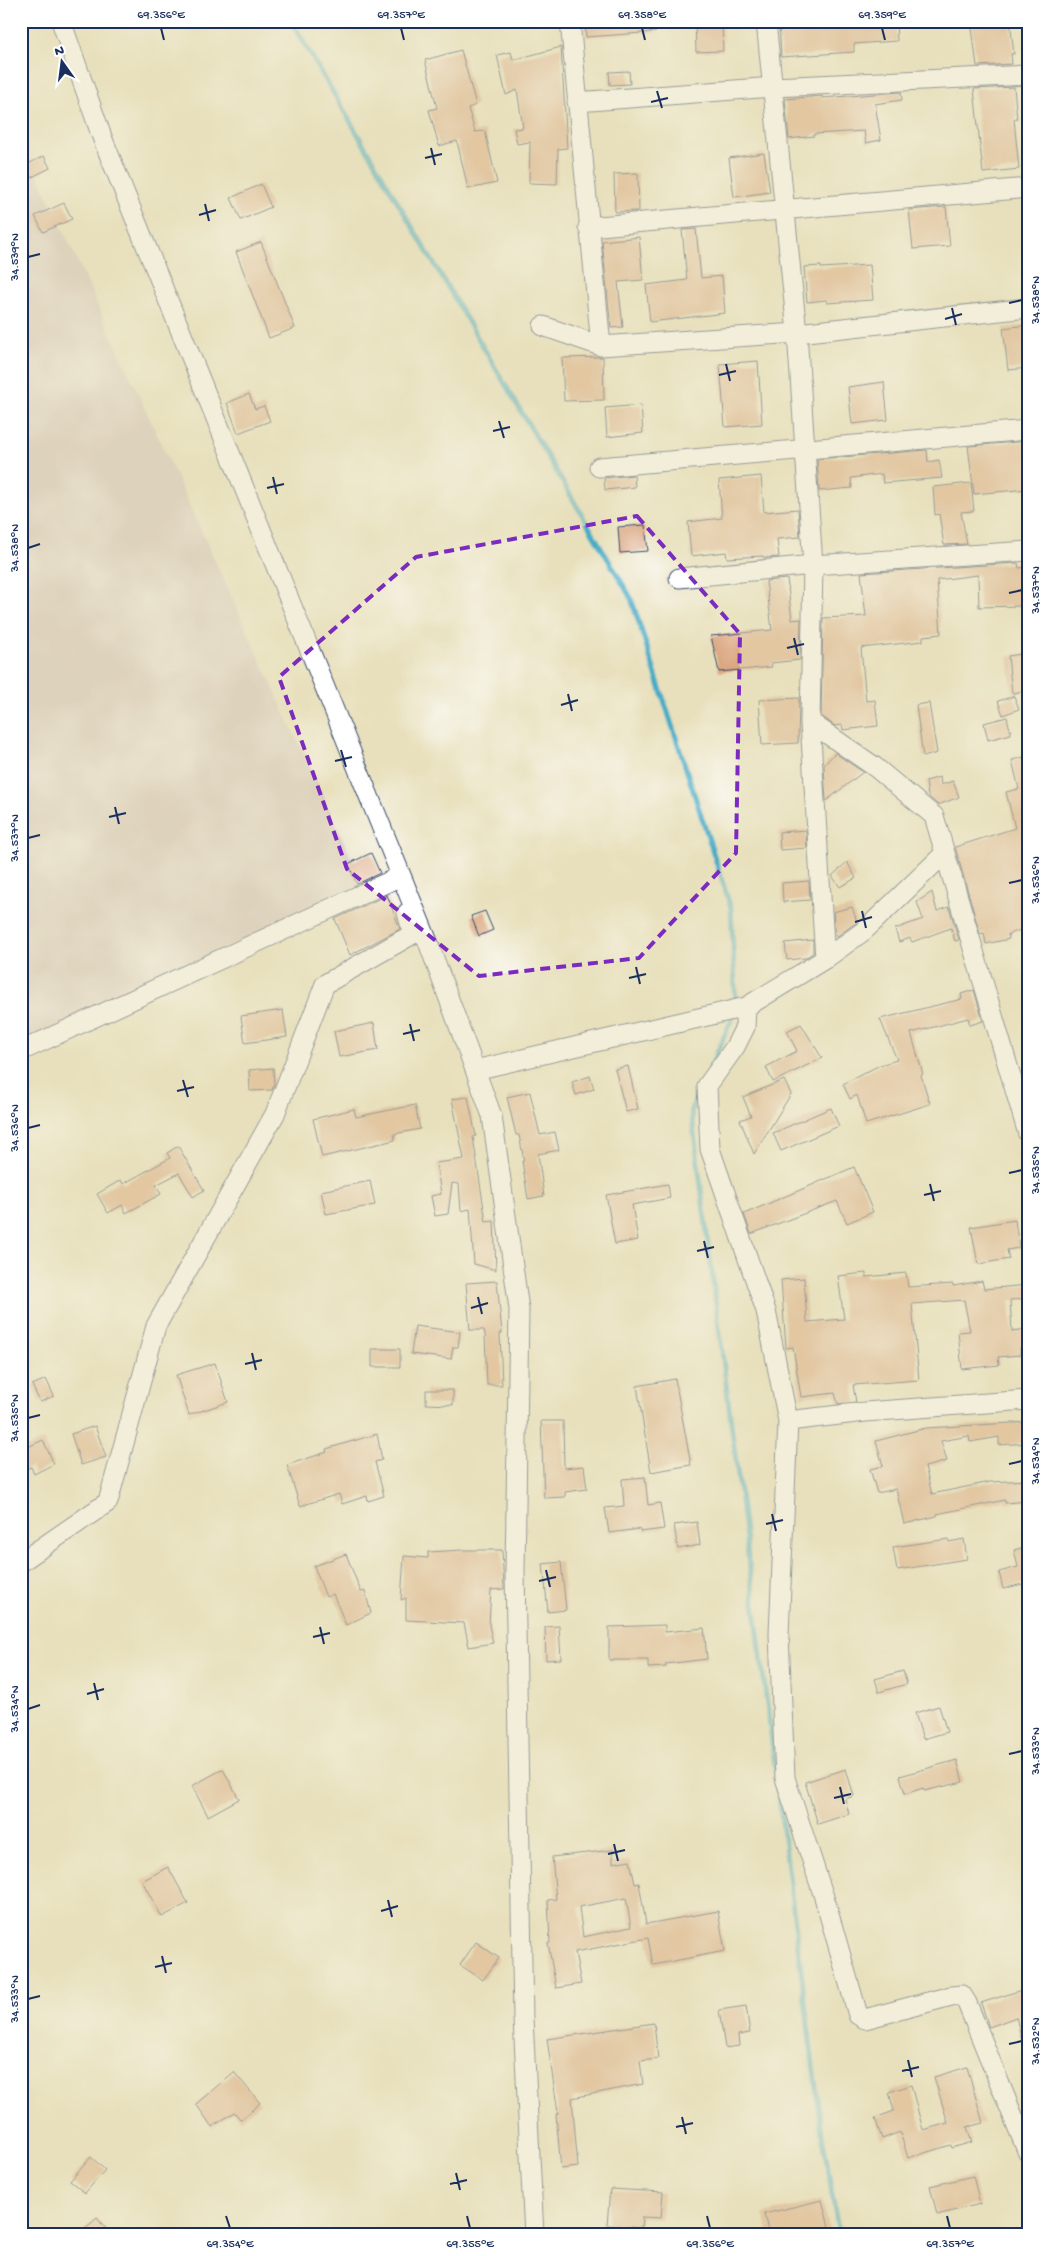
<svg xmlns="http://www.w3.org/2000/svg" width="1049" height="2256" font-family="'Gochi Hand',sans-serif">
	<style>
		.industrial { fill: #d0c0bc }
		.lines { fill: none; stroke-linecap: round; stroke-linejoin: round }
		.stream { stroke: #47acc6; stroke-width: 5 }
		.building { fill: #dba882; fill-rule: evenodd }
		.minor-casing { stroke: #3a4a6c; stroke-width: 21 }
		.minor { stroke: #fff; stroke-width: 19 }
		.marked { fill: none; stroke: #7b2cbf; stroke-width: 4; stroke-dasharray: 10 6; stroke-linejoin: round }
		.ticks { fill: none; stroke: #1b2f5e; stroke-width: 2 }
		.neatline { fill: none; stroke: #1b2f5e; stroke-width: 2 }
		.ticks-label { font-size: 12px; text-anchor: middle; fill: #1b2f5e }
	</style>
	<rect width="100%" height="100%" fill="#fff"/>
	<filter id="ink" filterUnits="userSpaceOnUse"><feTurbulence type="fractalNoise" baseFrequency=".02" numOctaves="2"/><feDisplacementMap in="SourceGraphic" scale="10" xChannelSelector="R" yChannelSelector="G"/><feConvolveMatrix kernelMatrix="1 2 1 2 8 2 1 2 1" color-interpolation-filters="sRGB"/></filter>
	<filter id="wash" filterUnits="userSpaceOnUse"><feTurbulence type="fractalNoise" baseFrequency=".0096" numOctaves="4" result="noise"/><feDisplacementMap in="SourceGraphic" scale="20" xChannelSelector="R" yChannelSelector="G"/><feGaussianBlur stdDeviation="1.12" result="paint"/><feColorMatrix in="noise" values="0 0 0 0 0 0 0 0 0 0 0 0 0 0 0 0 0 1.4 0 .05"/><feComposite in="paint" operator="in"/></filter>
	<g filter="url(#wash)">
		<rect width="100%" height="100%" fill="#e8e0bc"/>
		<path class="industrial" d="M 21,138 L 363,883 L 21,1044 Z"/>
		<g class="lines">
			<path class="stream" d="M 291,21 L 631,598 L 731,908 L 736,1006
				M 710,1068 L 734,1014
				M 700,1089 L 691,1109 L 821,2127 L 839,2235"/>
		</g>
		<g id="blocks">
			<path class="building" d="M 585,21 L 656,21 L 656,32 L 586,37 Z
				M 695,21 L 722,21 L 723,51 L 696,52 Z
				M 787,21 L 896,21 L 897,41 L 854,44 L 854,52 L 781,57 L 779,22 Z
				M 971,21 L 1010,21 L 1014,54 L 1011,54 L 1012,64 L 977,66 Z
				M 561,47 L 567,148 L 558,149 L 557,184 L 529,183 L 530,142 L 517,144 L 514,129 L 523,128 L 517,90 L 506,95 L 497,55 L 511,52 L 513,60 Z
				M 461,50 L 476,105 L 468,108 L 475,132 L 485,131 L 497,183 L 468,189 L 457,141 L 439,146 L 429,110 L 437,108 L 425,60 Z
				M 629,71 L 630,84 L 610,85 L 609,72 Z
				M 1014,87 L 1017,119 L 1014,119 L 1019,169 L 983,173 L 974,89 Z
				M 901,92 L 902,100 L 875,104 L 881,140 L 866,143 L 864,131 L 814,134 L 814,136 L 789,139 L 785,99 L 822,96 L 822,98 Z
				M 764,153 L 770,192 L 734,197 L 729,158 Z
				M 44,156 L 50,168 L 28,179 L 22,167 Z
				M 638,173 L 639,211 L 615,212 L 614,174 Z
				M 261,184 L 271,207 L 241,220 L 231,198 Z
				M 64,203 L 72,219 L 43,232 L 35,216 Z
				M 946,207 L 950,246 L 913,249 L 909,210 Z
				M 696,229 L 701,278 L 722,276 L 725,313 L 650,322 L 646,285 L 687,280 L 682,230 Z
				M 639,237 L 643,280 L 618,282 L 623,327 L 611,328 L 602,241 Z
				M 261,242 L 295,328 L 269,338 L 236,252 Z
				M 870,265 L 873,300 L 827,303 L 827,300 L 807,302 L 804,267 L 821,266 L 821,268 Z
				M 1028,325 L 1028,368 L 1008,370 L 1003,328 Z
				M 603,357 L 604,400 L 564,401 L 562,358 Z
				M 758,361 L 762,424 L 725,427 L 720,364 Z
				M 884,382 L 888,420 L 852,424 L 848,387 Z
				M 249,394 L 255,409 L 264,406 L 270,421 L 238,433 L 227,403 Z
				M 641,405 L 643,433 L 607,437 L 605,408 Z
				M 1028,441 L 1028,489 L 974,494 L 968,446 Z
				M 927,450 L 928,462 L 939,460 L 942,478 L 883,483 L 882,474 L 851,478 L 852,488 L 819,491 L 817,459 Z
				M 634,475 L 635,487 L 605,490 L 604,478 Z
				M 761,476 L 764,512 L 798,509 L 800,537 L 777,539 L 779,557 L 764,558 L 763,556 L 727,558 L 726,552 L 691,556 L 688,522 L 722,518 L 719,480 Z
				M 971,483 L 974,511 L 961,512 L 967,544 L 944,545 L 939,514 L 935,515 L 933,487 Z
				M 645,525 L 648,551 L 620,553 L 618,527 Z
				M 1018,563 L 1019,568 L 1028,567 L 1028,590 L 1020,590 L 1021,606 L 979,607 L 978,575 L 937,580 L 941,634 L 923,636 L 923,641 L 861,648 L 866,701 L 875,700 L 878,726 L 843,730 L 842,725 L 835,726 L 821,716 L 823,618 L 866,616 L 861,573 Z
				M 787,579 L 792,620 L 801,619 L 800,660 L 771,663 L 772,667 L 719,672 L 711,636 L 772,630 L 766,581 Z
				M 1028,653 L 1028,691 L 1012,693 L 1008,656 Z
				M 1014,696 L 1019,709 L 1003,715 L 998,701 Z
				M 799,698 L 798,743 L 762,745 L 759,700 Z
				M 929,703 L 937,753 L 923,757 L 916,705 Z
				M 1007,717 L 1011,734 L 988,740 L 984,723 Z
				M 835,753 L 863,772 L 826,801 L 824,765 Z
				M 1028,756 L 1028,928 L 1008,934 L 1009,939 L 986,944 L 984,933 L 980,934 L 955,847 L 1015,828 L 1006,792 L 1019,789 L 1012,760 Z
				M 940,777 L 941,785 L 953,781 L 959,797 L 938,805 L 928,796 L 926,781 Z
				M 806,830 L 807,848 L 780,850 L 779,832 Z
				M 371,853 L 380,873 L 357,884 L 348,864 Z
				M 847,862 L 856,878 L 840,887 L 832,876 Z
				M 809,881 L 810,900 L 783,902 L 782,883 Z
				M 932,892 L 937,911 L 949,907 L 959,940 L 955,941 L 951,928 L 912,942 L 910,938 L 899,942 L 895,929 L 923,919 L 917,902 Z
				M 387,895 L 400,929 L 350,955 L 335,919 Z
				M 852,907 L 857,922 L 836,937 L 833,912 Z
				M 485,911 L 493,930 L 479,936 L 471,916 Z
				M 813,940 L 813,953 L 805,958 L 787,960 L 785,943 Z
				M 974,990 L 983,1021 L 970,1025 L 968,1018 L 911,1033 L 923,1074 L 921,1075 L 930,1104 L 866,1124 L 857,1095 L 850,1099 L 843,1084 L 880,1065 L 897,1060 L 880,1019 L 962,999 L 961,994 Z
				M 283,1010 L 287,1037 L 245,1043 L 241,1016 Z
				M 374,1023 L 378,1050 L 339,1057 L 334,1031 Z
				M 801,1024 L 822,1058 L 773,1082 L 766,1067 L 797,1051 L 787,1031 Z
				M 628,1066 L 638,1109 L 626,1112 L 615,1069 Z
				M 273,1068 L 274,1084 L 272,1090 L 250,1091 L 249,1070 Z
				M 590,1076 L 594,1089 L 576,1095 L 572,1082 Z
				M 784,1080 L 791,1094 L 754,1154 L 740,1120 L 751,1116 L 743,1097 Z
				M 530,1092 L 540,1135 L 555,1132 L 559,1150 L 538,1154 L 544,1196 L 528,1199 L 522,1161 L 524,1161 L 519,1135 L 516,1135 L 507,1097 Z
				M 468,1097 L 476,1136 L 473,1137 L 486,1222 L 494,1221 L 496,1270 L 474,1264 L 470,1209 L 461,1211 L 459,1184 L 452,1183 L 448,1214 L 435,1216 L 431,1196 L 441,1194 L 436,1163 L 464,1159 L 452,1099 Z
				M 415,1105 L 420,1129 L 394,1134 L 395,1140 L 322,1157 L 313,1119 L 354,1109 L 356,1117 Z
				M 831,1108 L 839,1126 L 781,1151 L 773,1133 Z
				M 178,1146 L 204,1190 L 193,1197 L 179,1173 L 156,1185 L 161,1194 L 126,1213 L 122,1205 L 108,1213 L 97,1194 L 121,1180 L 123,1184 L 170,1158 L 167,1153 Z
				M 854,1167 L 873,1212 L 847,1223 L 837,1201 L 751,1234 L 744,1214 Z
				M 370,1181 L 375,1205 L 326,1214 L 321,1191 Z
				M 668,1184 L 670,1198 L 632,1205 L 638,1240 L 615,1244 L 606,1195 Z
				M 1015,1220 L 1019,1248 L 1007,1250 L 1009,1259 L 978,1264 L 971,1227 Z
				M 866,1273 L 866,1277 L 906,1273 L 908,1287 L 953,1284 L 953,1286 L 982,1281 L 984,1289 L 1028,1285 L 1028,1299 L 1010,1300 L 1012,1331 L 1028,1329 L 1028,1347 L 1020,1348 L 1020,1355 L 998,1357 L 999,1365 L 962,1369 L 958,1332 L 970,1331 L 964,1300 L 912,1304 L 919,1380 L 853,1385 L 856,1402 L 838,1404 L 835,1393 L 801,1397 L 793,1347 L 786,1348 L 781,1280 L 804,1278 L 807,1322 L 844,1319 L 838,1276 Z
				M 497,1281 L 502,1333 L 500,1334 L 502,1385 L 487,1385 L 485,1334 L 484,1330 L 470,1330 L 466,1283 Z
				M 415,1326 L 460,1332 L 458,1347 L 453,1347 L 451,1359 L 411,1354 Z
				M 372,1349 L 400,1349 L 400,1367 L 372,1367 Z
				M 215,1363 L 228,1402 L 189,1415 L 176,1375 Z
				M 46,1379 L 54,1396 L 40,1402 L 32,1385 Z
				M 675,1379 L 691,1465 L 651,1472 L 637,1386 Z
				M 426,1390 L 453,1390 L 453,1405 L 426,1404 Z
				M 541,1421 L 563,1421 L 564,1468 L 584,1466 L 587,1489 L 565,1492 L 565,1497 L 544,1498 Z
				M 1028,1422 L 1028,1443 L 999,1445 L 999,1437 L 970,1442 L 969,1436 L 941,1441 L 947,1461 L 925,1467 L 932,1494 L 990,1482 L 1028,1480 L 1028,1501 L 1005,1503 L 1005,1500 L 937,1514 L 937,1516 L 904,1524 L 896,1489 L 877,1493 L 870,1469 L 883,1466 L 876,1441 L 926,1428 Z
				M 95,1426 L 106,1457 L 81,1465 L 71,1434 Z
				M 377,1434 L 382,1460 L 375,1462 L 384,1496 L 368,1501 L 367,1496 L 342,1504 L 339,1494 L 300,1506 L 287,1465 L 327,1452 L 326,1449 Z
				M 43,1440 L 54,1464 L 34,1474 L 31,1467 L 21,1471 L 21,1450 Z
				M 645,1477 L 648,1505 L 660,1503 L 664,1529 L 640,1532 L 640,1529 L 609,1533 L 605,1508 L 624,1506 L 622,1479 Z
				M 697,1522 L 700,1545 L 678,1549 L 674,1525 Z
				M 949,1539 L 949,1542 L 964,1539 L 967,1559 L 897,1570 L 893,1547 Z
				M 1028,1546 L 1028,1586 L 1023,1586 L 1022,1584 L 1003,1589 L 999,1572 L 1018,1567 L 1014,1550 Z
				M 463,1550 L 502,1550 L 504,1589 L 491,1590 L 489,1625 L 493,1643 L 469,1647 L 464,1623 L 406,1620 L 406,1598 L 401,1600 L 404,1556 L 428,1558 L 428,1552 Z
				M 346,1554 L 361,1592 L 365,1591 L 371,1613 L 346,1625 L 333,1594 L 326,1597 L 314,1566 Z
				M 561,1562 L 566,1610 L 548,1612 L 543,1564 Z
				M 665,1625 L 665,1632 L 704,1628 L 707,1659 L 666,1664 L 666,1667 L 648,1668 L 648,1660 L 609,1660 L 609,1627 Z
				M 559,1626 L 561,1659 L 546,1660 L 545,1627 Z
				M 903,1671 L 907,1684 L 879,1692 L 875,1679 Z
				M 939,1706 L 947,1732 L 923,1739 L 915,1713 Z
				M 957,1760 L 963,1782 L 924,1791 L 923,1788 L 905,1794 L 900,1776 Z
				M 223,1769 L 239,1799 L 208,1816 L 192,1786 Z
				M 846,1769 L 854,1796 L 845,1799 L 849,1814 L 818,1824 L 805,1782 Z
				M 613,1850 L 613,1863 L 630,1860 L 635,1884 L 639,1883 L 646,1924 L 718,1911 L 725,1951 L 653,1965 L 648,1938 L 575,1952 L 581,1984 L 556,1988 L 548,1943 L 550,1943 L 548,1900 L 556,1899 L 552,1857 ZM 626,1898 L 631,1927 L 583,1937 L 579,1907 Z
				M 168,1867 L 188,1903 L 162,1917 L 142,1881 Z
				M 476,1942 L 499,1958 L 483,1980 L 460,1965 Z
				M 1028,1988 L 1028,2044 L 1023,2044 L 1016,2017 L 989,2027 L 981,2003 Z
				M 746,2006 L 750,2033 L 738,2035 L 739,2046 L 725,2048 L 719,2010 Z
				M 654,2023 L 658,2059 L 640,2061 L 643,2084 L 572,2098 L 578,2167 L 561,2169 L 556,2114 L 558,2113 L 547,2039 Z
				M 967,2067 L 983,2123 L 967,2127 L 972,2142 L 952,2148 L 951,2145 L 908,2158 L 900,2132 L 882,2139 L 875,2118 L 894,2111 L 889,2092 L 911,2085 L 923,2130 L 948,2123 L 934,2077 Z
				M 234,2072 L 260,2103 L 241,2120 L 234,2112 L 212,2127 L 196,2104 Z
				M 91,2157 L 105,2170 L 85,2193 L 70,2181 Z
				M 973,2176 L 980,2204 L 937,2215 L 930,2186 Z
				M 610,2189 L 663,2192 L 661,2218 L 642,2217 L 641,2228 L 607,2225 Z
				M 822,2200 L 831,2235 L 769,2235 L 764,2214 Z
				M 97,2218 L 111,2235 L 77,2235 Z"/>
		</g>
	</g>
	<g filter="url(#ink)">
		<use href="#blocks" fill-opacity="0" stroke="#3a4a6c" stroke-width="1"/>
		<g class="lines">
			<g class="minor-casing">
				<path id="minor" d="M 61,21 L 102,137 L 428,942 L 492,1116 L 519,1309 L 515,1572 L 523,2019 L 534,2235
					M 570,21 L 601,346
					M 766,21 L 797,333 L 813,565 L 810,722 L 825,959
					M 577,102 L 773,87 L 1028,75
					M 588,227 L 1028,188
					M 543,326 L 601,346 L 797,333 L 1028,308
					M 599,467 L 1028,430
					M 679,578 L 813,565 L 1028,551
					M 810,722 L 875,767 L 934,816 L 1028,1134
					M 746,1007 L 745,1027 L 735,1047 L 707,1086 L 710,1149 L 766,1311 L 788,1421 L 779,1634 L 785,1778 L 824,1897 L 858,2015 L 865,2019 L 951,1996 L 962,1995 L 967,2003 L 1028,2153
					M 21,1051 L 401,876
					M 475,1070 L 746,1007 L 825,959 L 865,930 L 945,853
					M 788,1421 L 865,1412 L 1028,1400
					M 21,1562 L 108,1502 L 156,1326 L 275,1114 L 325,984 L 413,934 L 407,913"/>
			</g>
			<use href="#minor" class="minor"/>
		</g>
	</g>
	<path d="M0 0H1049V2256H0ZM 637,516 L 740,634 L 736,853 L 639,958 L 479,976 L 347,869 L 279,677 L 416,557 Z" fill="#e8e0bc" fill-opacity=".55" fill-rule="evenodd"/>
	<path class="marked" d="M 637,516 L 740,634 L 736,853 L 639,958 L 479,976 L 347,869 L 279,677 L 416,557 Z"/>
	<path class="ticks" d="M 161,28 L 164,40M 401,28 L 404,40M 642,28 L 645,40M 882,28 L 885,40M 657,91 L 662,108M 651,102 L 668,98M 431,148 L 435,165M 425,158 L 442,154M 205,204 L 209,221M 199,215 L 216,210M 28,257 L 40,254M 1009,303 L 1022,300M 952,308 L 956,325M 945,319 L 962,314M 726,364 L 730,381M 719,375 L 736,371M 499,421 L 504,438M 493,431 L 510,427M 273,477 L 277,494M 267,488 L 284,484M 28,548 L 40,544M 1009,593 L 1022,590M 794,638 L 798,655M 787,648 L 804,644M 568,694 L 572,711M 561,705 L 578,700M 341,750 L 346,767M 335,761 L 352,757M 115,807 L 119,824M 109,817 L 126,813M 28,838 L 40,835M 1009,883 L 1022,880M 862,911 L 866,928M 855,922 L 872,917M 636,967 L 640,984M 629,978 L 646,974M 410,1024 L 414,1041M 403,1034 L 420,1030M 183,1080 L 188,1097M 177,1091 L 194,1087M 28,1128 L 40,1125M 1009,1173 L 1022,1170M 930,1184 L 934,1201M 924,1195 L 941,1191M 704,1241 L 708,1258M 697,1251 L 714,1247M 478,1297 L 482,1314M 471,1308 L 488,1303M 252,1353 L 256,1370M 245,1364 L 262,1360M 28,1418 L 40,1415M 1009,1464 L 1022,1461M 772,1514 L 776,1531M 766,1524 L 783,1520M 546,1570 L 550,1587M 539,1581 L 556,1577M 320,1627 L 324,1644M 313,1637 L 330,1633M 94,1683 L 98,1700M 87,1694 L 104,1689M 28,1709 L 40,1705M 1009,1754 L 1022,1751M 840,1787 L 844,1804M 834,1798 L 851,1794M 614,1844 L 618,1861M 608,1854 L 625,1850M 388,1900 L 392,1917M 381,1911 L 398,1906M 162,1956 L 166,1973M 155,1967 L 172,1963M 28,1999 L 40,1996M 1009,2044 L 1022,2041M 908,2060 L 912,2077M 902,2071 L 919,2067M 682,2117 L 686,2134M 676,2127 L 693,2123M 456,2173 L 460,2190M 450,2184 L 467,2180M 226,2216 L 230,2228M 467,2216 L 470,2228M 707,2216 L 710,2228M 947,2216 L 950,2228"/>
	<rect width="1049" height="2256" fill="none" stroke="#fff" stroke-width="55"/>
	<g transform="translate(62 62) rotate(346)" stroke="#ffffff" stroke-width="4" paint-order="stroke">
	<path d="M0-4L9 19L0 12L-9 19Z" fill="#1b2f5e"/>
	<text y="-8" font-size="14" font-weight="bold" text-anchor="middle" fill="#1b2f5e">N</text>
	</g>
	<rect x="28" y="28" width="994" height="2200" class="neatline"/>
	<g class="ticks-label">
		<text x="161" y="18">69.356°E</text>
		<text x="401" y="18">69.357°E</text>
		<text x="642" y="18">69.358°E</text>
		<text x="882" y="18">69.359°E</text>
		<text transform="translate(14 257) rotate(-90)" y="4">34.539°N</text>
		<text transform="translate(1035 300) rotate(-90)" y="4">34.538°N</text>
		<text transform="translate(14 548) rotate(-90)" y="4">34.538°N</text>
		<text transform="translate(1035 590) rotate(-90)" y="4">34.537°N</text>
		<text transform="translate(14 838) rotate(-90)" y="4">34.537°N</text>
		<text transform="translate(1035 880) rotate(-90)" y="4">34.536°N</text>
		<text transform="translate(14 1128) rotate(-90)" y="4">34.536°N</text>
		<text transform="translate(1035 1170) rotate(-90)" y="4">34.535°N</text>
		<text transform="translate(14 1418) rotate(-90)" y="4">34.535°N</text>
		<text transform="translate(1035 1461) rotate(-90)" y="4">34.534°N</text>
		<text transform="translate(14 1709) rotate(-90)" y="4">34.534°N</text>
		<text transform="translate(1035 1751) rotate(-90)" y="4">34.533°N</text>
		<text transform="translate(14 1999) rotate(-90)" y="4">34.533°N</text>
		<text transform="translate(1035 2041) rotate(-90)" y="4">34.532°N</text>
		<text x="230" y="2247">69.354°E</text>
		<text x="470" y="2247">69.355°E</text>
		<text x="710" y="2247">69.356°E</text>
		<text x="950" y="2247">69.357°E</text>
	</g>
</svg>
